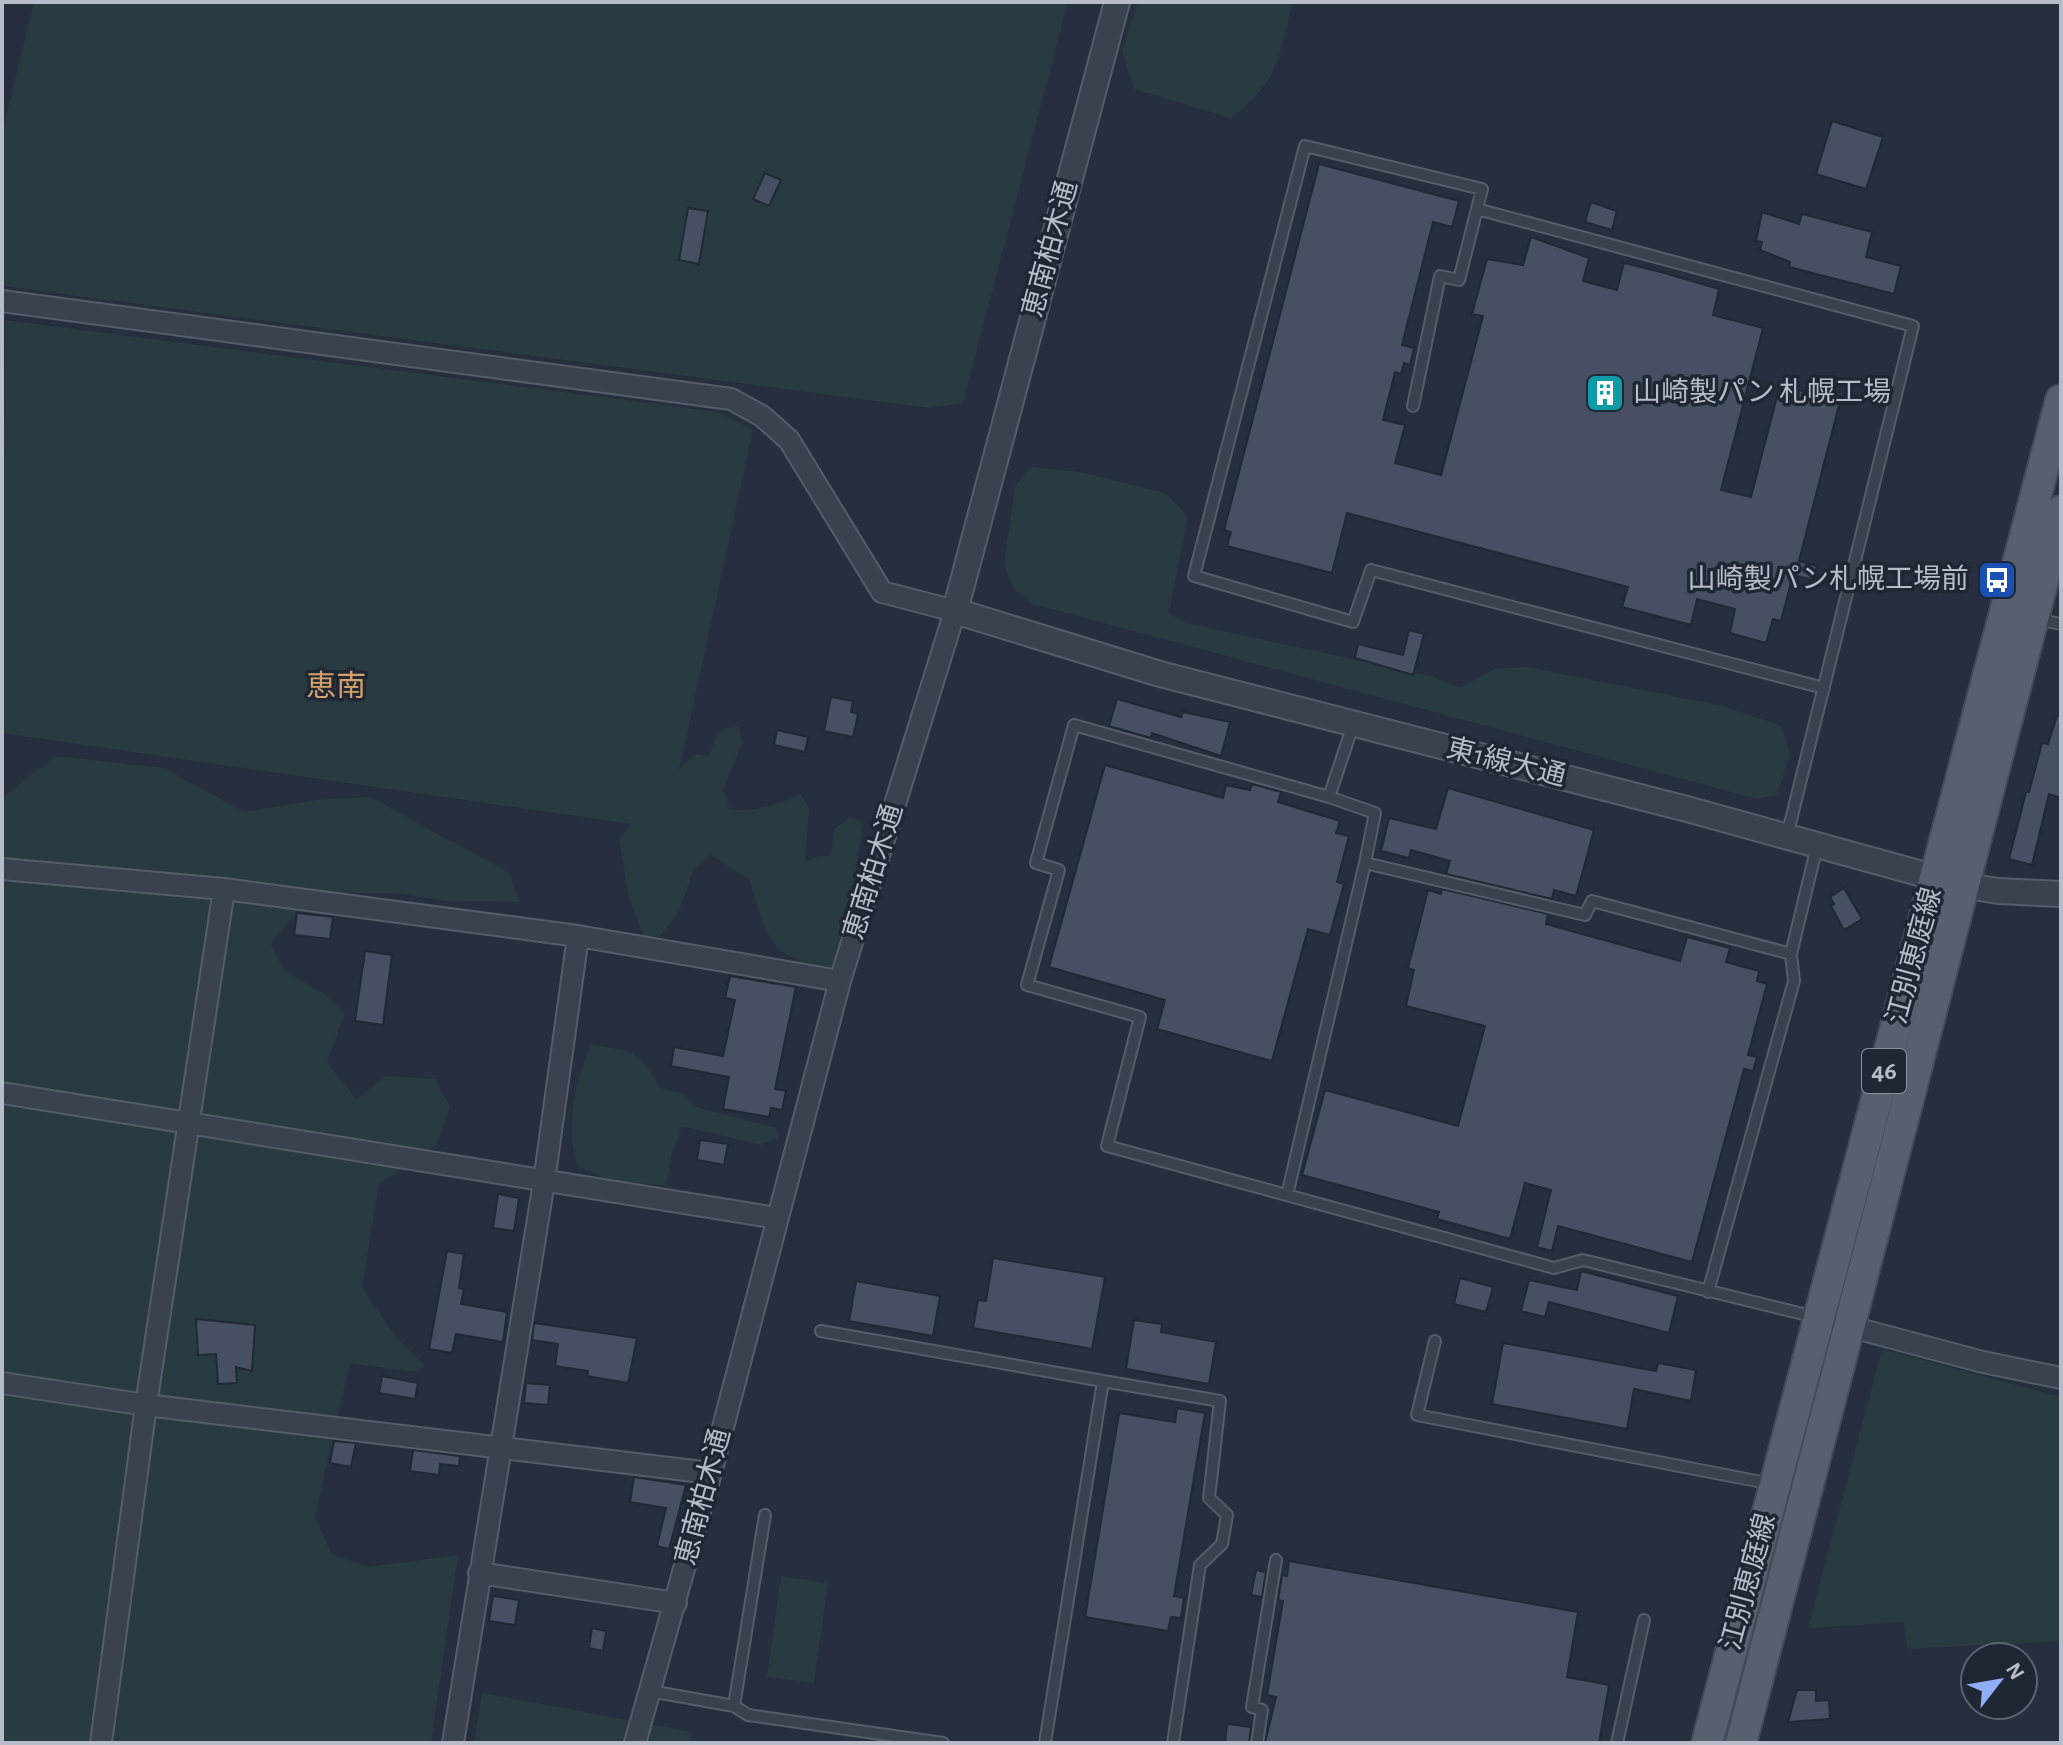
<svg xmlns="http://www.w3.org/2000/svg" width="2063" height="1745" font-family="'Alegreya Sans','Noto Sans JP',sans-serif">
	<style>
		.green { fill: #283b40 }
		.building { fill: #475063; stroke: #212836; stroke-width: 2 }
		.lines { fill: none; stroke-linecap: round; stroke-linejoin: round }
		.service-casing { stroke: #555c6a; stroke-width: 14 }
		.minor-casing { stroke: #555c6a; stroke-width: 24 }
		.tertiary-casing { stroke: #555c6a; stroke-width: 28 }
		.primary-casing { stroke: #434a58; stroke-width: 34 }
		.service { stroke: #3a414f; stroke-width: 10 }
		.minor { stroke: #3a414f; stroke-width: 20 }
		.tertiary { stroke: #3a414f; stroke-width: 24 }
		.primary { stroke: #58606f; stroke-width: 30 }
		.labels { text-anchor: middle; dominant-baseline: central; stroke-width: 7; stroke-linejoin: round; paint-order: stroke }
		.shield { fill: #1f2634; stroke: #898f9d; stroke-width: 2 }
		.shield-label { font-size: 26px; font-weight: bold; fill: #b6bcca }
		.street-label { font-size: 28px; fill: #b6bcca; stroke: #1f2634 }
		.poi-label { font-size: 28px; fill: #b6bcca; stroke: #1f2634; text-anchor: start }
		.neighbourhood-label { font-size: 30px; fill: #d2a169; stroke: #1f2634 }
	</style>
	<rect width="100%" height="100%" fill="#262e3f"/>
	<path class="green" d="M 34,2 L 1068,2 L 963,403 L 929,408 L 2,286 L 2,132 Z
		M 1138,2 L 1293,2 C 1278,59 1280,80 1231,118 L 1134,89 L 1122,51 Z
		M 5,320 L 718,412 L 753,430 L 679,770 L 695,754 L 709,756 L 715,739 L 725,728 L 739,727 L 742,743 L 723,790 L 730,810 C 756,811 777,806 801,794 L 809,808 L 805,862 L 820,856 L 831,856 L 834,829 L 850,817 L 863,822 L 849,917 L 835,967 C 769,962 766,937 750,880 L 710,855 L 694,869 L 679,911 L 660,936 L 645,939 L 629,898 L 619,839 L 631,824 L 2,733 Z
		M 1031,467 L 1081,472 L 1165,493 L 1188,516 L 1169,613 L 1186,623 L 1431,676 L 1460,688 L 1494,669 L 1527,667 L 1718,705 L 1782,726 L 1790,754 L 1777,795 L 1757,799 L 1033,604 L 1014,590 L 1004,564 L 1015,486 Z
		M 56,756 L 164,768 L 244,812 L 317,800 L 370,797 L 510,873 L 519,902 L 447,901 L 402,894 L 312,892 L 271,944 L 284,971 L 323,993 L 345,1013 L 327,1062 L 356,1099 L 386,1076 L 435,1079 L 450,1107 L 436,1146 L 379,1184 L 362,1287 L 395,1336 L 425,1366 L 413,1372 L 350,1363 L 315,1516 L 331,1554 L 368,1567 L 458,1555 L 431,1743 L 2,1743 L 2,797 Z
		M 591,1045 C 635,1051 638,1050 660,1088 L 683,1094 L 696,1107 L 777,1128 L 779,1137 L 761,1145 L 682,1126 L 672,1154 L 666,1186 L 609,1180 L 578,1166 C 564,1129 575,1080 591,1045 Z
		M 1882,1349 L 2061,1397 L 2061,1641 L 1907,1649 L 1904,1622 L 1808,1628 Z
		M 781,1576 L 828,1583 L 814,1683 L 767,1677 Z
		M 482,1693 L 692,1732 L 690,1743 L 474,1743 Z"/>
	<path class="building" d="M 1832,121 L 1883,137 L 1866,189 L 1816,174 Z
		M 1319,164 L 1459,201 L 1452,227 L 1433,222 L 1402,345 L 1414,348 L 1410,365 L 1404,363 L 1401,374 L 1395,372 L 1383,420 L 1405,425 L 1395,463 L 1441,475 L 1483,316 L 1472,314 L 1487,259 L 1523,265 L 1531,237 L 1589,258 L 1583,281 L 1617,290 L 1624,263 L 1661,272 L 1719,289 L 1713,315 L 1763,328 L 1721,490 L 1751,497 L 1780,385 L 1840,401 L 1799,561 L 1817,566 L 1813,580 L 1793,575 L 1781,621 L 1773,619 L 1766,643 L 1730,633 L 1735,609 L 1697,599 L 1691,625 L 1622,607 L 1628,587 L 1347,513 L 1332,573 L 1227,546 L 1231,532 L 1224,530 Z
		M 765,173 L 781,180 L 769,206 L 753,199 Z
		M 1591,202 L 1617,211 L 1612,230 L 1585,222 Z
		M 688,208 L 708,211 L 699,264 L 679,260 Z
		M 1762,212 L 1799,224 L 1802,214 L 1872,232 L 1866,257 L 1901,266 L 1894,294 L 1789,267 L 1790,262 L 1760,250 L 1762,242 L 1756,241 Z
		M 1409,630 L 1424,634 L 1413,675 L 1355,658 L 1358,644 L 1403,655 Z
		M 831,697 L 853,701 L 851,712 L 858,714 L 853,737 L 824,731 Z
		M 1117,699 L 1181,717 L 1183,712 L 1230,722 L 1221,756 L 1152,733 L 1151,738 L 1109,726 Z
		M 2057,716 L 2061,716 L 2061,798 L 2049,794 L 2032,865 L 2009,859 L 2026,792 L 2029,792 L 2042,743 L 2048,744 Z
		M 777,730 L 808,737 L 805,752 L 774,745 Z
		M 1105,765 L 1223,798 L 1226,785 L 1250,790 L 1252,784 L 1281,792 L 1278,802 L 1340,821 L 1336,833 L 1349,836 L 1337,882 L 1344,884 L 1330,935 L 1308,929 L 1272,1061 L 1157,1029 L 1165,1000 L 1049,967 Z
		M 1448,788 L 1594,830 L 1576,896 L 1554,890 L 1552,899 L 1446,874 L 1450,861 L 1411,850 L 1409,858 L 1381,851 L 1389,818 L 1436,829 Z
		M 1844,888 L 1862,919 L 1844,930 L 1831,906 L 1834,904 L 1830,897 Z
		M 1442,889 L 1548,914 L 1546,924 L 1680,961 L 1687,937 L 1730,948 L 1726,962 L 1759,971 L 1757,981 L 1767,984 L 1748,1055 L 1757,1057 L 1753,1071 L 1744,1069 L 1692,1262 L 1558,1226 L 1552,1251 L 1537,1247 L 1551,1190 L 1525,1183 L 1510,1239 L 1437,1219 L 1439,1212 L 1302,1175 L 1325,1090 L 1458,1126 L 1485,1026 L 1406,1006 L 1414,970 L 1408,968 L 1428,890 L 1441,894 Z
		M 297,913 L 333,917 L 330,939 L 294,935 Z
		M 365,951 L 392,955 L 383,1025 L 355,1021 Z
		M 730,976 L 796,987 L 775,1089 L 786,1091 L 782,1110 L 771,1108 L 769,1117 L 723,1109 L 729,1077 L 671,1066 L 674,1047 L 723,1056 L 735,1000 L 725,998 Z
		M 700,1140 L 728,1144 L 724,1165 L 697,1160 Z
		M 498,1194 L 519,1198 L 514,1231 L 493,1228 Z
		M 447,1251 L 464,1254 L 459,1288 L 464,1289 L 461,1304 L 507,1312 L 503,1342 L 456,1334 L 452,1353 L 429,1349 Z
		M 993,1258 L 1105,1277 L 1092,1349 L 973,1328 L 978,1300 L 986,1301 Z
		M 1581,1271 L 1678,1296 L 1669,1333 L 1549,1302 L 1545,1317 L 1521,1311 L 1529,1280 L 1577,1290 Z
		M 1460,1278 L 1493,1287 L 1486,1312 L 1454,1304 Z
		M 856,1281 L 940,1296 L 933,1336 L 849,1321 Z
		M 196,1319 L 255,1325 L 252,1371 L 236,1367 L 237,1383 L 218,1384 L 216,1354 L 198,1355 Z
		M 1134,1320 L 1162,1324 L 1161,1332 L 1216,1342 L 1209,1384 L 1126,1369 Z
		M 534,1323 L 637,1338 L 628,1383 L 587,1376 L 588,1371 L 555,1366 L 558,1344 L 532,1340 Z
		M 1503,1343 L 1656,1371 L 1658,1363 L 1696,1370 L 1691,1401 L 1634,1389 L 1627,1429 L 1492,1404 Z
		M 382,1376 L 418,1383 L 415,1399 L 379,1393 Z
		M 526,1383 L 550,1385 L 548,1405 L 524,1403 Z
		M 1177,1408 L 1205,1413 L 1174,1596 L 1184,1598 L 1181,1618 L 1171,1617 L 1168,1631 L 1085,1617 L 1119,1413 L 1175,1422 Z
		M 334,1441 L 356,1443 L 351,1467 L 330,1463 Z
		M 413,1450 L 460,1456 L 459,1466 L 440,1464 L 439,1475 L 410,1471 Z
		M 634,1477 L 686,1485 L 669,1549 L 657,1546 L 666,1508 L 630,1502 Z
		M 1289,1561 L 1578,1612 L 1567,1677 L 1609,1685 L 1599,1743 L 1265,1743 L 1276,1697 L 1267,1695 L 1283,1601 L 1278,1600 L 1282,1575 L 1287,1576 Z
		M 1256,1570 L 1266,1572 L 1262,1597 L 1251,1595 Z
		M 493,1596 L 519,1600 L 515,1625 L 489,1621 Z
		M 592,1628 L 606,1631 L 603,1651 L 589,1648 Z
		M 1797,1690 L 1816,1690 L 1816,1701 L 1829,1700 L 1830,1719 L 1788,1722 Z
		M 1227,1724 L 1251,1727 L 1249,1743 L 1225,1743 Z"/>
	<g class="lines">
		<g class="service-casing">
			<path id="service" d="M 1413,406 L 1440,276 L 1459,280 L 1477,209
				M 2035,619 L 2061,624
				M 1353,725 L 1329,797 L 1375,813 L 1365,863
				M 1329,797 L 1074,725 L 1036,863 L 1059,870 L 1027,985 L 1140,1017 L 1107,1146 L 1554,1268 L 1583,1260 L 1815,1317
				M 1787,836 L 1913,326 L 1477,209 L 1482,189 L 1305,146 L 1194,576 L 1353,622 L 1371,570 L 1824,688
				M 1287,1195 L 1365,863 L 1585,915 L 1592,901 L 1791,954
				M 1708,1292 L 1794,981 L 1791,954 L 1817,846
				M 821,1331 L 1103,1381 L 1045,1743
				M 1435,1341 L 1417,1415 L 1772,1484
				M 1103,1381 L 1220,1401 L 1209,1498 L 1227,1515 L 1222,1544 L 1200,1565 L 1173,1743
				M 650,1691 L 734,1706 L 748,1715 L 943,1743
				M 734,1706 L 765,1515
				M 1257,1743 L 1262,1710 L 1252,1707 L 1276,1560
				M 1617,1743 L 1644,1620"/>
		</g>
		<g class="minor-casing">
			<path id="minor" d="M 2,301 L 731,399 L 762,416 L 789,440 L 882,592 L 955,611 L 840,981 L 711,1473 L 635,1743
				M 2,869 L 224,889 L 578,936 L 840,981
				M 2,1093 L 777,1218
				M 1840,1324 L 1983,1362 L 2061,1378
				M 2,1383 L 146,1405 L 711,1473
				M 479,1573 L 676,1603
				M 101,1743 L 146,1405 L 224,889
				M 453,1743 L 544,1182 L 578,936"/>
		</g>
		<g class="tertiary-casing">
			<path id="tertiary" d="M 1117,2 L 955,611 L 1160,674 L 1687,809 L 1962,885 L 1998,891 L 2061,894"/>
		</g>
		<g class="primary-casing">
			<path id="primary" d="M 1707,1743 L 2061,400
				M 1741,1743 L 2061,511"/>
		</g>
		<use href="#service" class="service"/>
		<use href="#minor" class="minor"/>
		<use href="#tertiary" class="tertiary"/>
		<use href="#primary" class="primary"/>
	</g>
	<defs>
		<g id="building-square" transform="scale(2)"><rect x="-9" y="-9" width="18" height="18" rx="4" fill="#0f9aa8" stroke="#1f2634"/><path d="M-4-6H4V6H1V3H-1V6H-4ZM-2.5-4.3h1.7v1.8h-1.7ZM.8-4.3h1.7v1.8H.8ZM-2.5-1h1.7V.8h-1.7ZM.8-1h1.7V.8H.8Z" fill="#fff"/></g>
		<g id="bus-square" transform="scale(2)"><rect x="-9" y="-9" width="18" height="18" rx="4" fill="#1a4fb4" stroke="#1f2634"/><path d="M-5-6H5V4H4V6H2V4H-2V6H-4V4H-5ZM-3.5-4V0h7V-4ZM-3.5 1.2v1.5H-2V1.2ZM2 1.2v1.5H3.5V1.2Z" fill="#fff"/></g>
	</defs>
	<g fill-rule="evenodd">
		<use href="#building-square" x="1605" y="393"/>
		<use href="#bus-square" x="1997" y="580"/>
	</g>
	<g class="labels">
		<rect class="shield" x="1862" y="1049" width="44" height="44" rx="6"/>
		<g class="shield-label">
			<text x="1884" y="1071">46</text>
		</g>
		<g class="street-label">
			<text transform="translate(1051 249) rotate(-75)">恵南柏木通</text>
			<text transform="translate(1506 763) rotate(14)">東1線大通</text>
			<text transform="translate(874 872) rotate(-73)">恵南柏木通</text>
			<text transform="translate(1915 956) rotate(-75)">江別恵庭線</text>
			<text transform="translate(704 1497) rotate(-75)">恵南柏木通</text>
			<text transform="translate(1749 1582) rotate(-75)">江別恵庭線</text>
		</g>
		<g class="poi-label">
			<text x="1633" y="393">山崎製パン 札幌工場</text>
			<text x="1969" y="580" text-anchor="end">山崎製パン札幌工場前</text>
		</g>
		<g class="neighbourhood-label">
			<text x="336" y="687">恵南</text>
		</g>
	</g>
	<rect width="2063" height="1745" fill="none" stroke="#b6bcca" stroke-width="8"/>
	<g transform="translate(1999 1681) rotate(59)"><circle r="38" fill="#1f2634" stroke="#5b6270" stroke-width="2"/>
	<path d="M0-6L14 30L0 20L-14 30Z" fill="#90aef5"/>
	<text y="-12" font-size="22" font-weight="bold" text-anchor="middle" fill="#b6bcca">N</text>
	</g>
</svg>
